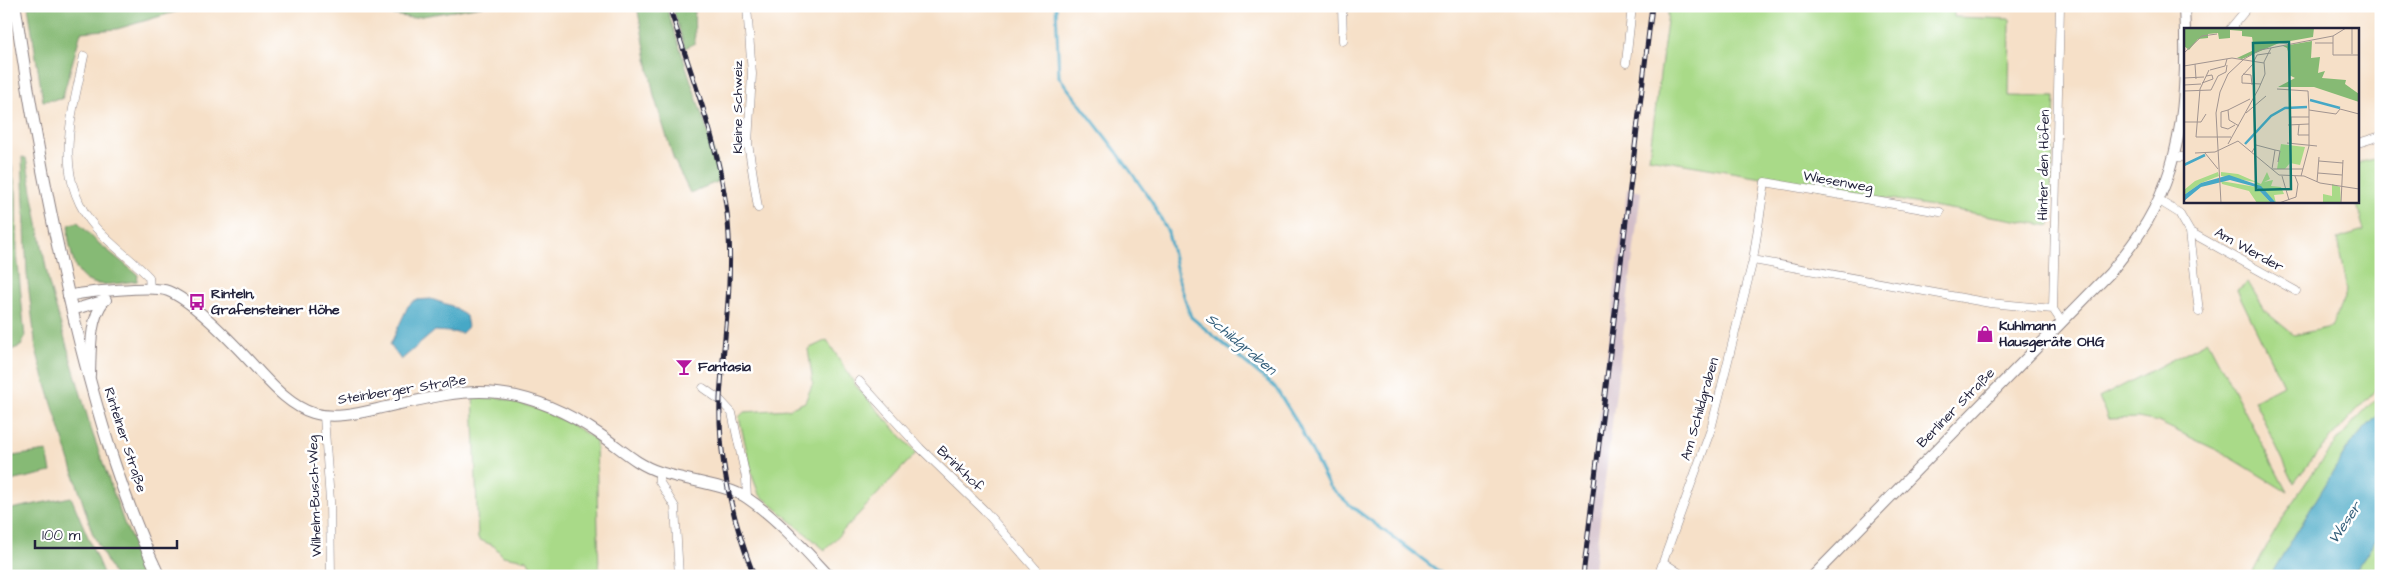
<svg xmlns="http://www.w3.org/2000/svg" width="2387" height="582" font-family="'Architects Daughter',sans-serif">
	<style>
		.industrial { fill: #d2bdc8 }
		.green { fill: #a9da88; stroke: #667e62 }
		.forest { fill: #86ba74; stroke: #546e58 }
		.water { fill: #47a8c6; stroke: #346580 }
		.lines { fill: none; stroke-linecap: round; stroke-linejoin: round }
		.stream { stroke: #47a8c6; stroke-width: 3 }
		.street-casing { stroke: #8c8182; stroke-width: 9 }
		.secondary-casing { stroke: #8c8182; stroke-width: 12 }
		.primary-casing { stroke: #8c8182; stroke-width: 13 }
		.street { stroke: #fff; stroke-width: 8 }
		.secondary { stroke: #fff; stroke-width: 10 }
		.primary { stroke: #fff; stroke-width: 11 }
		.rail-casing { stroke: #22223b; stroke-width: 5 }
		.rail { stroke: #fff; stroke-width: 3; stroke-dasharray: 9; stroke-linecap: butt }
		.labels { text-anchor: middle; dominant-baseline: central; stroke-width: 5; stroke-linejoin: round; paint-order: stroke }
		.street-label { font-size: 14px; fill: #22223b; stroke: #fff }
		.poi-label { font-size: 14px; font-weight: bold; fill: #22223b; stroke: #fff; text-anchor: start }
		.water-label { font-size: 15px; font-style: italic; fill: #335e7a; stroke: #fff }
		.inset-river { fill: none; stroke: #47a8c6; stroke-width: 2.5 }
		.inset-road { fill: none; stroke: #a19490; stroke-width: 1 }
		.view { fill: #0f766e; fill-opacity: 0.15; stroke: #0f766e; stroke-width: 2.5 }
		.inset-edge { fill: none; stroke: #22223b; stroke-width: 2.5 }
	</style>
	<rect width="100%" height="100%" fill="#fff"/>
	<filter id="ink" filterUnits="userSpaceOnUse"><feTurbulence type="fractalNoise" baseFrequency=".02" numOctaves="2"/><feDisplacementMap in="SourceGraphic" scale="10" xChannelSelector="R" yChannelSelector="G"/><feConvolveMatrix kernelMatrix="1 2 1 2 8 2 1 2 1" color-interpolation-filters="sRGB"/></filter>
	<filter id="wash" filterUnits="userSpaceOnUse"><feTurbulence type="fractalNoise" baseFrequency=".0096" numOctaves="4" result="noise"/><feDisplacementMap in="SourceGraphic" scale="20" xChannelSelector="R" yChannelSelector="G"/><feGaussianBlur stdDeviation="1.12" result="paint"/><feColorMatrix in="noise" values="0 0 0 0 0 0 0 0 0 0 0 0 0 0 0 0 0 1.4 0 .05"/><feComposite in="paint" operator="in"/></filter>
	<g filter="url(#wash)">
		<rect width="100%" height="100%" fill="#f6e0c8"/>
		<path class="industrial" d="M 1627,189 L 1641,192 L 1593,576 L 1580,576 Z"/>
		<path class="green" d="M 1669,6 L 1954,6 L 1954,17 L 2010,19 L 2009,96 L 2055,97 L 2050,226 L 1649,158 Z
			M 2381,157 L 2381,384 L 2317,453 L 2294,483 L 2254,400 L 2283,385 L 2237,290 L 2248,282 L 2266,312 L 2294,335 L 2331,327 L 2347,291 L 2337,239 L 2364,231 L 2356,201 L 2358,201 L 2358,163 Z
			M 827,340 L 856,386 L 916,453 L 825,550 L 759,494 L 753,478 L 739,417 L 744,412 L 789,409 L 805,402 L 813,383 L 808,349 Z
			M 2208,341 L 2287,492 L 2225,454 L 2158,422 L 2138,418 L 2108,419 L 2099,398 Z
			M 473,392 C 523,402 554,412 596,440 L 599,576 L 537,576 L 527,560 L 503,556 L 494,546 L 478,539 Z
			M 2381,394 L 2381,412 L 2350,444 L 2270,576 L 2251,576 C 2285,509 2326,446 2381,394 Z
			M 2381,533 L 2381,576 L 2351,576 Z"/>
		<path class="forest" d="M 28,6 L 195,6 L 117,29 L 81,32 L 62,99 L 43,101 Z
			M 346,6 L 482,6 L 411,18 Z
			M 637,6 L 666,6 L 710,139 L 719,173 L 717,182 L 690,193 L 674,160 L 654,96 Z
			M 672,6 L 694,6 L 695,43 L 685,48 Z
			M 6,131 L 16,192 L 17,253 L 25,337 L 21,346 L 6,352 Z
			M 22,157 L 26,158 L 49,284 L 91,429 L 124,523 L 149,576 L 114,576 L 92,532 L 43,375 L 36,349 L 27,274 Z
			M 78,222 L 96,241 L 138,275 L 137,281 C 102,285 79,293 71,251 C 69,241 67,233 70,224 Z
			M 47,451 L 51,472 L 6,482 L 6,457 Z
			M 71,497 L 103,573 L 81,576 L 6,576 L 6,510 Z"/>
		<path class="water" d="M 431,299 L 452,306 L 466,316 L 468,327 L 462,333 L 435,331 L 401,360 L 390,345 L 408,306 L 415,300 Z
			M 2381,412 L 2381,533 L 2351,576 L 2270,576 L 2350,444 Z"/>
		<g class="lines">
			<path class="stream" d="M 1056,6 L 1059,77 L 1117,152 L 1152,202 L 1168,232 L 1179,281 L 1191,317 L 1275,387 L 1297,422 L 1329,486 L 1351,506 L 1445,576"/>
		</g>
	</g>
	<g filter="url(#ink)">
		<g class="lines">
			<g class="street-casing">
				<path id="street" d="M 747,6 L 752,74 L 748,143 L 758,208
					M 1342,6 L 1343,41
					M 2060,6 L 2053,309 L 2061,321
					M 2230,29 L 2249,6
					M 84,56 C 72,115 51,177 96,228 C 112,246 133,260 149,277 L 150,288
					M 1626,63 L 1632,6
					M 2358,143 L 2381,136
					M 2174,157 L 2186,157
					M 2158,200 L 2179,213 L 2190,232 L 2296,291
					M 2190,232 L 2199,312
					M 1753,260 L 1765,182 L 1940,212
					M 859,381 L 920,448 L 984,510 L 1042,576
					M 703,388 L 720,400 L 732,413 L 746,478 L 747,498
					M 324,416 L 330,501 L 331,576
					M 659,472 L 659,481 L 675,507 L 679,576
					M 1662,576 L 1659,574 L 1663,562
					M 1684,576 L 1663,562 L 1711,429 L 1753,260 L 1990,303 L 2053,309"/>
			</g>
			<g class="secondary-casing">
				<path id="secondary" d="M 68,296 C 84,292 154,285 168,291 C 195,302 236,346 256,368 C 272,385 290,406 313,413 C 336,420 363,412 386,407 C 417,401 448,392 480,392 C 525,392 565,410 601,435 C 620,448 637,465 660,472 C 683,480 728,485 747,498 C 778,519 804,549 829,576
					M 72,310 L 106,300
					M 90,375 C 91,351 89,320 104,301
					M 1813,576 L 2110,273 C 2120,260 2131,247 2140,233 C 2185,166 2188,84 2184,6"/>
			</g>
			<g class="primary-casing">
				<path id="primary" d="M 15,6 C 32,121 53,235 81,347 C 101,425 124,503 159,576"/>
			</g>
			<use href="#street" class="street"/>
			<use href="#secondary" class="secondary"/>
			<use href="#primary" class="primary"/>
			<g class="rail-casing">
				<path id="rail" d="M 669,6 C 693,81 725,157 729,236 C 732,290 723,345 720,399 C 718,460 732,519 754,576
					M 1583,576 L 1652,6"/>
			</g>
			<use href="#rail" class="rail"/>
		</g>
	</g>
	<defs>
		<g id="bus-bare" transform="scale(1.35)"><path d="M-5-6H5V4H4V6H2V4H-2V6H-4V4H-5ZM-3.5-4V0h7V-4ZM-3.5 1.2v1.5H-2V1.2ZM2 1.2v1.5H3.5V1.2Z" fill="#b5179e" stroke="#fff" stroke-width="2.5" paint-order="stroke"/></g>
		<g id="shop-bare" transform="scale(1.35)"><path d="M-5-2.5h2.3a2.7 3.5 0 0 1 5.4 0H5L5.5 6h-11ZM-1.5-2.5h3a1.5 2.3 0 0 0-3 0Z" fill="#b5179e" stroke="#fff" stroke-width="2.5" paint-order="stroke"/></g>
		<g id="bar-bare" transform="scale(1.35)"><path d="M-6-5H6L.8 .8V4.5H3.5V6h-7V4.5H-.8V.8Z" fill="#b5179e" stroke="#fff" stroke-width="2.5" paint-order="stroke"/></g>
	</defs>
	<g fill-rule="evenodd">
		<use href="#bus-bare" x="197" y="302"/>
		<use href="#shop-bare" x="1985" y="334"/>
		<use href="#bar-bare" x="684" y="367"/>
	</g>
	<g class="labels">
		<g class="street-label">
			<text transform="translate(738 107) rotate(-90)">Kleine Schweiz</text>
			<text transform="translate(2044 165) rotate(-89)">Hinter den Höfen</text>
			<text transform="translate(1838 182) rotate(10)">Wiesenweg</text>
			<text transform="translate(2249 250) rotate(29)">Am Werder</text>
			<text transform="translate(402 390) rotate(-9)">Steinberger Straße</text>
			<text transform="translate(1956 408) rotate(-46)">Berliner Straße</text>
			<text transform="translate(1700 409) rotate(-74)">Am Schildgraben</text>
			<text transform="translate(125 440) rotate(72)">Rintelner Straße</text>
			<text transform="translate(960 469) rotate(44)">Brinkhof</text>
			<text transform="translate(315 496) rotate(-92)">Wilhelm-Busch-Weg</text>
		</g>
		<g class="poi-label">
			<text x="211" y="294">Rinteln,<tspan x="211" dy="16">Grafensteiner Höhe</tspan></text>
			<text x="1999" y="326">Kuhlmann<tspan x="1999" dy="16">Hausgeräte OHG</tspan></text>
			<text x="698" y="367">Fantasia</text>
		</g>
		<g class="water-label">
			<text transform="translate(1241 344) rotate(40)">Schildgraben</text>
			<text transform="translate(2345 523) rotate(-56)">Weser</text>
		</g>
	</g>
	<g transform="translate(2184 28)">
		<rect width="175" height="175" fill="#f6e0c8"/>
		<path d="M 97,116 L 121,119 L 116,137 L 106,135 L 101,141 L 93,141 ZM 34,144 L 35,148 L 17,155 L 0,167 L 0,162 L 11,153 ZM 37,144 L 54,146 L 77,156 L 83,144 L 86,151 L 80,154 L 89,152 L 87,158 L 97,159 L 100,166 L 90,167 L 92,175 L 71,154 L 37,148 ZM 37,153 L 72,159 L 87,175 L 73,175 L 65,163 L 38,156 ZM 148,156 L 156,159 L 157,175 L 139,175 L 139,166 L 148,168 Z" fill="#a9da88"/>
		<path d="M 0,0 L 130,0 L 129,9 L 95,15 L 58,31 L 53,30 L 70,22 L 68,9 L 58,8 L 58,3 L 46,2 L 46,10 L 35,11 L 34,5 L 24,6 L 24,10 L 14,11 L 5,22 L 0,18 ZM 128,13 L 127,30 L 136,29 L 134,45 L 141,43 L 138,50 L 162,52 L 161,56 L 175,66 L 175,74 L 130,59 L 94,59 L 111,50 L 105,47 L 106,30 L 103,20 L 99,18 Z" fill="#86ba74"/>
		<path d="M 45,147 L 77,158 L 92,175 L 87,175 L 72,159 L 46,152 L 17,159 L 0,173 L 0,167 L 17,155 Z" fill="#47a8c6"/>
		<path class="inset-river" d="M 126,72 L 156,80M 61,116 L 87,88 L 101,80 L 123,79M 0,137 L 21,127"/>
		<path class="inset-road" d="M 168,0 L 168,26M 149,8 L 149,27 L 175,27M 131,15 L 149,15M 0,25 L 18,8 L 33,6M 70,33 L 73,27 L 87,25M 11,36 L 12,51M 69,36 L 58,48 L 58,55 L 77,56M 0,38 L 48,30 L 80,35M 26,42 L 41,38 L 43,31M 59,46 L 67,47 L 68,57M 0,50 L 20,49M 18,55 L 29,51 L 28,47 L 22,48M 0,57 L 17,56M 93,61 L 124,63 L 125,82M 0,63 L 27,62 L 34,48 L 42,44 L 43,37M 44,82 L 37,84 L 37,99 L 44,101 L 51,97M 62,85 L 82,68M 0,94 L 17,94 L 22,86M 104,97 L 125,96M 115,97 L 114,107 L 125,107M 55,98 L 45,92 L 44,82 L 66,71M 12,109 L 16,61 L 25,42M 12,109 L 47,109M 103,115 L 133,118M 107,115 L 107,89 L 125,89M 44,116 L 75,60 L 81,46 L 80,34 L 87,20M 91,122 L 96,123 L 94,134M 68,124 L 72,117 L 91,122 L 88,141M 11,125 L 31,124 L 54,113 L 95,147 L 120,148 L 136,155 L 175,161M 21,125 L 34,141M 135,133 L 159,135M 89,141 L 119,141M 134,145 L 158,147M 98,148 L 105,172M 117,148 L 125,118 L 125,82 L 152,86 L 156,81 L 175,86M 133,154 L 135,129M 37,175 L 32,85 L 36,64 L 44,46 L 60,31 L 76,22 L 149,8 L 162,0M 95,175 L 112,169 L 114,156 L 111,148M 157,175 L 159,132"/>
		<path class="view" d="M 105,14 L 107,161 L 72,162 L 69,15 Z"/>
		<rect width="175" height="175" class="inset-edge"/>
	</g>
	<rect width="2387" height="582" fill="none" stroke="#fff" stroke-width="25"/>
	<path d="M35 540v8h142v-8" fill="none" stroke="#22223b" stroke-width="2.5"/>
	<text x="42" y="540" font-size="15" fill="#22223b" stroke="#ffffff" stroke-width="4" paint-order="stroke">100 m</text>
</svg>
